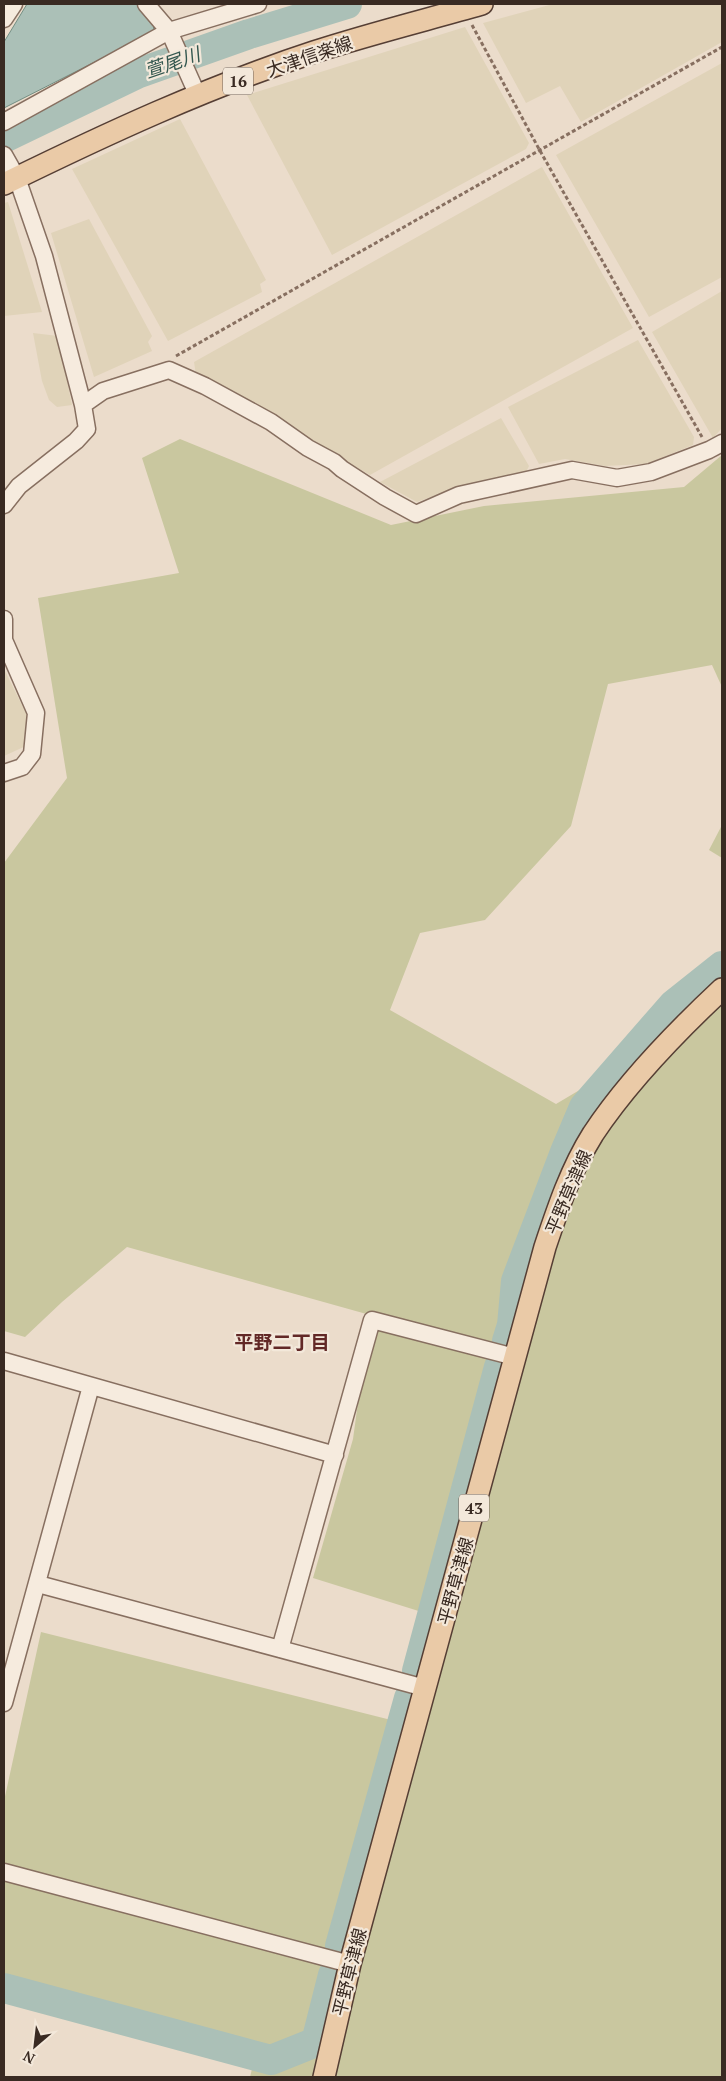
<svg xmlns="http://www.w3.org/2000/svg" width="726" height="2081" font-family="'PT Serif','Noto Sans JP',serif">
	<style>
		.farmland { fill: #e0d3b9 }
		.green { fill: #c9c79f }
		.water { fill: #abc0b7; stroke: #728e83 }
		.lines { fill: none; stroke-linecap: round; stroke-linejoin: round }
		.river { stroke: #abc0b7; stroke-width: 30 }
		.minor-casing { stroke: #876f60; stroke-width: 19 }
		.major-casing { stroke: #553e34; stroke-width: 24 }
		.path { stroke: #876f60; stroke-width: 3; stroke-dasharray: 4 2.5; stroke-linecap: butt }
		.minor { stroke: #f6ebde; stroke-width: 16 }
		.major { stroke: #eacaa7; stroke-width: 21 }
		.labels { text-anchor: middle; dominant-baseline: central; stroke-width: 4.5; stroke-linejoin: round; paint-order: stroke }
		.shield { fill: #f3e8da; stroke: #716359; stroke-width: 1 }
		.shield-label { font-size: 16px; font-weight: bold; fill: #392a22 }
		.street-label { font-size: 18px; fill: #392a22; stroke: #f3e8da }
		.water-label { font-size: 19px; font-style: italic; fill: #33574f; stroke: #f3e8da }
		.neighbourhood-label { font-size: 19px; font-weight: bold; fill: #622826; stroke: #f3e8da }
	</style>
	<rect width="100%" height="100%" fill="#ebdccb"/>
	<path class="farmland" d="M 553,4 L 722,4 L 722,42 L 581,122 L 560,86 L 526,103 L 483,23 Z
		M 465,27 L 529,143 L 526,149 L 332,255 L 247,95 Z
		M 722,63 L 722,277 L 649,317 L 556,155 Z
		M 180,119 L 266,280 L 260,284 L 262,292 L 168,341 L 72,169 Z
		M 542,167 L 633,328 L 370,475 L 196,375 L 194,362 Z
		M 8,202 L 42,312 L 4,316 L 4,203 Z
		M 89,219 L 152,336 L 148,342 L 152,351 L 94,377 L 51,233 Z
		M 722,291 L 722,428 L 713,438 L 652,332 Z
		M 33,333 L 58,336 L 72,405 L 57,407 L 49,400 L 42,381 Z
		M 638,340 L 694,437 L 693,445 L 646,464 L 605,466 L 565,459 L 539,464 L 508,407 Z
		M 501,418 L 529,466 L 524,476 L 453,489 L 417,502 L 380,482 Z
		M 4,669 L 26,713 L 28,745 L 4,756 Z"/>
	<path class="green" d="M 180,439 L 391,525 L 484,506 L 684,487 L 722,455 L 722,687 L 712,665 L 608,684 L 571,826 L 485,920 L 420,933 L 390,1010 L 556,1104 L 674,1034 L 722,996 L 722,2077 L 250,2077 L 252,2069 L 4,2001 L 4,1801 L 41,1632 L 411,1725 L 441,1618 L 313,1578 L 353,1439 L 370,1315 L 127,1247 L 62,1302 L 25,1337 L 4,1331 L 4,863 L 67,778 L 38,598 L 179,573 L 142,458 Z
		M 722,825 L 722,858 L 709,850 Z"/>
	<path class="water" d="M 27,4 L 136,4 L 153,21 L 154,32 L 4,108 L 4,42 Z"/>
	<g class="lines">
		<path class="river" d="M 4,138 L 139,73 L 249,34 L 347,4
			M 507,1341 L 512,1325 L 516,1281 L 565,1152 L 584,1107 L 673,1005 L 722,966
			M 417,1671 L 499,1367
			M 340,1946 L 409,1698
			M 4,1988 L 271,2060 L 316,2042 L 333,1975"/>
		<g class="minor-casing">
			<path id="minor" d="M 146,4 L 169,31 L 198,96
				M 4,19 L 14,4
				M 4,122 L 169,31 L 258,4
				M 4,155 L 17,178 L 44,256 L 83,405
				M 4,505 L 19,486 L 76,441 L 87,429 L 83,405 L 103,391 L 169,370 L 205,386 L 271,422 L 308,448 L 334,462 L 342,469 L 385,497 L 416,514 L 459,495 L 572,470 L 617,478 L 651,472 L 709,450 L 722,443
				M 4,619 L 4,640 L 36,713 L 32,754 L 22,767 L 4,773
				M 4,1361 L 335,1455
				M 38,1584 L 425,1688
				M 280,1649 L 372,1320 L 515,1357
				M 4,1703 L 91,1386
				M 4,1872 L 350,1964"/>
		</g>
		<g class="major-casing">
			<path id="major" d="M 4,184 C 104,135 207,87 314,52 C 369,34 426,20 482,4
				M 324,2077 L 350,1964 L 545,1247 C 558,1208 571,1169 593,1134 C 628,1081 676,1032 722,989"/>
		</g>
		<path class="path" d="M 472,25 L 539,149 L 702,437
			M 176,356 L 722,47"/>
		<use href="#minor" class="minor"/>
		<use href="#major" class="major"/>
	</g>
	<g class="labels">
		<g class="shield">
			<rect x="223" y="67.5" width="30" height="27" rx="4"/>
			<rect x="459" y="1494.5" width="30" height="27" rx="4"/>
		</g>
		<g class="shield-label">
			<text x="238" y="81">16</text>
			<text x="474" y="1508">43</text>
		</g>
		<g class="street-label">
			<text transform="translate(309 56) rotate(-19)">大津信楽線</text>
			<text transform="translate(568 1192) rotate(-67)">平野草津線</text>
			<text transform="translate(455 1581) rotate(-75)">平野草津線</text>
			<text transform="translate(349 1972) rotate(-76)">平野草津線</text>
		</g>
		<g class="water-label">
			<text transform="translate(172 62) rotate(-19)">萱尾川</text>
		</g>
		<g class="neighbourhood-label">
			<text x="282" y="1341">平野二丁目</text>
		</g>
	</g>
	<rect width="726" height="2081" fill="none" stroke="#392a22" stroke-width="10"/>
	<g transform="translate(35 2046) rotate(208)" stroke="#f3e8da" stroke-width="4" paint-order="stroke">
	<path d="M0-4L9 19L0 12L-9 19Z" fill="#392a22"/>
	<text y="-8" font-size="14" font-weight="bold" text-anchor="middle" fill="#392a22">N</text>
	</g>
</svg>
